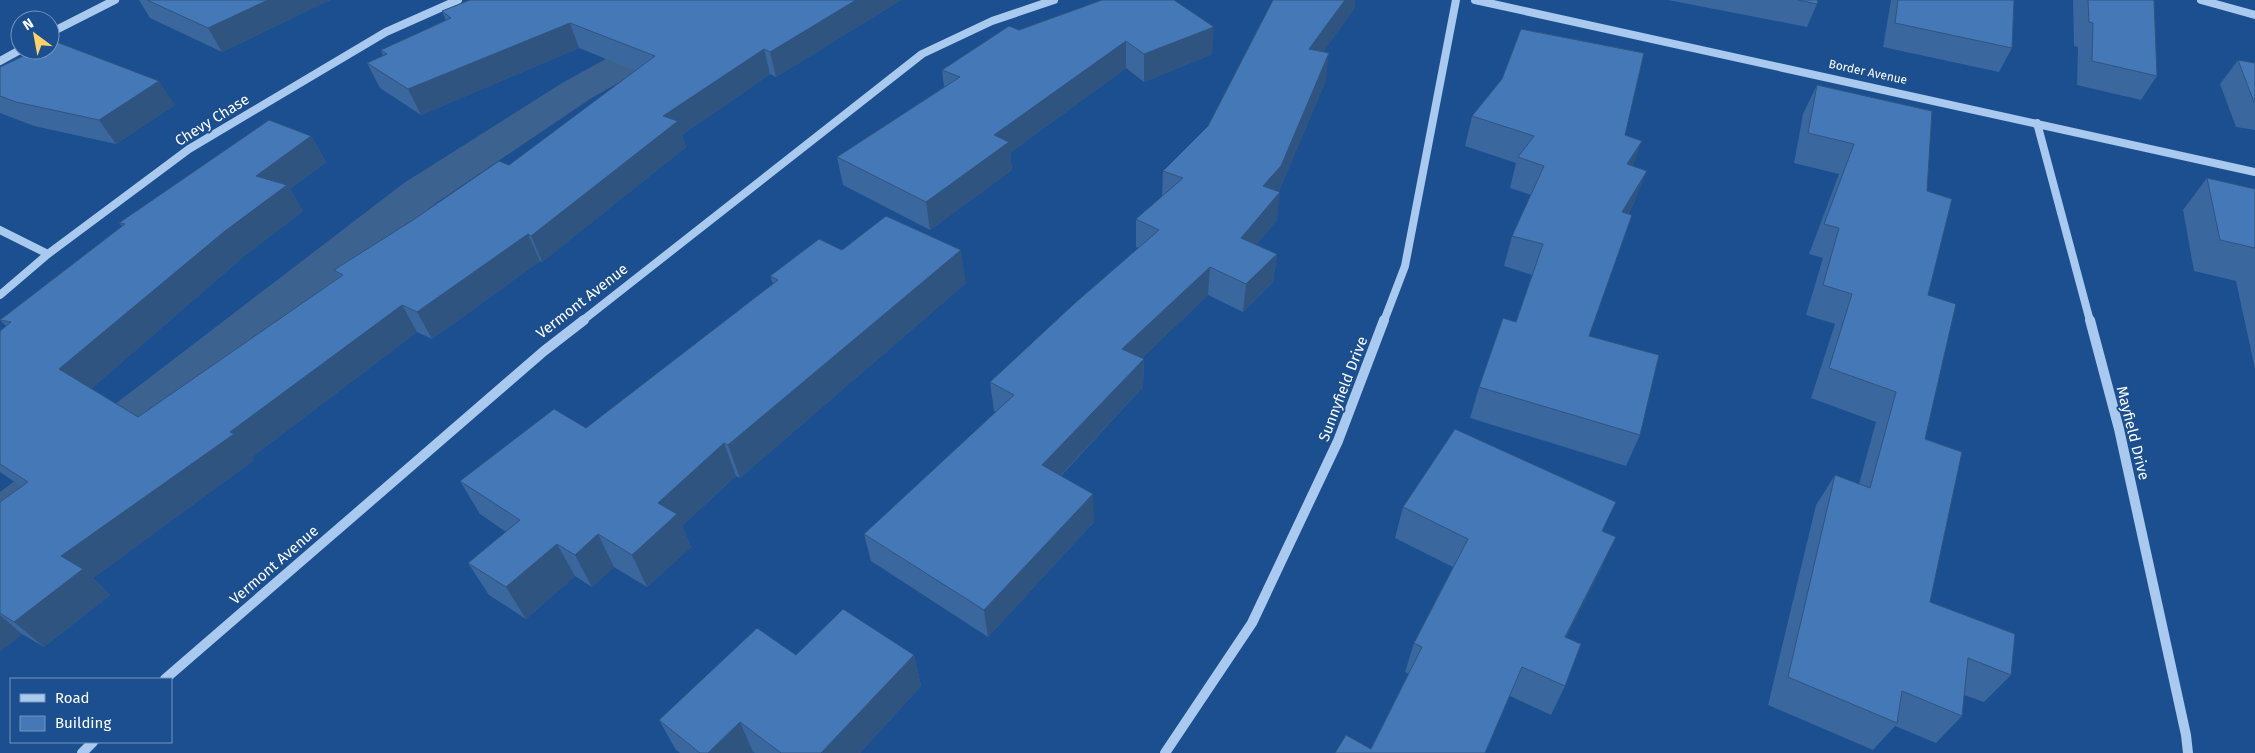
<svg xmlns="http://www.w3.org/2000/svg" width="2255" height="753" font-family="'Fira Sans',sans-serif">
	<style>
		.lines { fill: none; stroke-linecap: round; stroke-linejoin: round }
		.canal { fill: #3c6290; fill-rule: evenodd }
		.minor-far1 { stroke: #a9c9ee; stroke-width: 8 }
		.minor { stroke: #a9c9ee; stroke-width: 10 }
		.wall { fill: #3a679d }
		.shaded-wall { fill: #305480 }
		.building { fill: #4478b7; stroke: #305480 }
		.labels { text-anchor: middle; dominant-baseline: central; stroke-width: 4; stroke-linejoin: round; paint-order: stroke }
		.far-street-label { font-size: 12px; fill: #fff; stroke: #1b4f8f }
		.street-label { font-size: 15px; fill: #fff; stroke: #1b4f8f }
	</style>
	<rect width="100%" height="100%" fill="#1b4f8f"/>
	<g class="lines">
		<path class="canal" d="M 713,0 L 760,0 L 755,8 L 716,27 L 590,99 L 436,203 L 20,540 L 0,547 L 0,492 L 404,183 L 562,83 Z"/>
		<path class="minor-far1" d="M 1475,0 L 2255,172
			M 2201,0 L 2255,15
			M 50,33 L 115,0
			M 0,61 L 20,50
			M 2037,123 L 2090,321
			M 0,230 L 48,254
			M 0,295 L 48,254 L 189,149 L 386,32 L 458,0
			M 582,321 L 922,54 L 992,21 L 1054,0
			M 1384,321 L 1405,266 L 1456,0"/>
		<path class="minor" d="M 2090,320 L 2119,429 L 2186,735 L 2188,753
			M 165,679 L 544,351 L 584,320
			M 82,753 L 93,742
			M 1165,753 L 1252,623 L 1338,441 L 1384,320"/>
	</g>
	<path class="wall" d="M 139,0 L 330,0 L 222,52 L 150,18 Z
		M 901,0 L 776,77 L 770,74 L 682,135 L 686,147 L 542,262 L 540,261 L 432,339 L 417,332 L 252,457 L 254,460 L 93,578 L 110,595 L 44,647 L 22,634 L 0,651 L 0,502 L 22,487 L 0,472 L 0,331 L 6,326 L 0,320 L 122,226 L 119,223 L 311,136 L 326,162 L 290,189 L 303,211 L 243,257 L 91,389 L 138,417 L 339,278 L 334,270 L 509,165 L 636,71 L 579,48 L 421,115 L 380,88 L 367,63 L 383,56 L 381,50 L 446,21 L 442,11 Z
		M 1102,0 L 1212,54 L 1144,82 L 1126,68 L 1010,153 L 1012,170 L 930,230 L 843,185 L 837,157 L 944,87 L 942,70 L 1019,30 Z
		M 1273,0 L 1355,0 L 1354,9 L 1323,52 L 1326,80 L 1279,191 L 1277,220 L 1256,245 L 1277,254 L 1273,282 L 1243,312 L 1208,295 L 1142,358 L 1144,359 L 1143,387 L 1061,476 L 1094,522 L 988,637 L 871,561 L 864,534 L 996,412 L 994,411 L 990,382 L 1138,248 L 1136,247 L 1136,219 L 1162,197 L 1163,171 L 1208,126 Z
		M 1668,0 L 1818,0 L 1817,4 L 1807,27 Z
		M 1891,0 L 2014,0 L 2012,48 L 1999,72 L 1883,47 Z
		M 2073,0 L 2154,0 L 2157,76 L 2141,100 L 2077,85 L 2078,47 L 2074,46 Z
		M 2238,60 L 2255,63 L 2255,130 L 2236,127 L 2220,84 Z
		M 0,67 L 175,105 L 116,144 L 34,126 L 0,113 Z
		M 1817,85 L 1927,191 L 1928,295 L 1925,439 L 1930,602 L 2011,675 L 1984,702 L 1964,695 L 1962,716 L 1936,743 L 1895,726 L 1873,750 L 1768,705 L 1816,505 L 1835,475 L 1859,484 L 1876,422 L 1811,398 L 1835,324 L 1806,315 L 1823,258 L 1809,254 L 1839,174 L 1794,163 L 1803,114 Z
		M 1472,116 L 1625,135 L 1632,166 L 1635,201 L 1628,214 L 1589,336 L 1640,435 L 1626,466 L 1470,418 L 1479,387 L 1516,322 L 1532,275 L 1504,266 L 1512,236 L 1531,195 L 1510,188 L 1516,163 L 1465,146 Z
		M 2207,178 L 2255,189 L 2255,369 L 2236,281 L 2194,271 L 2183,210 Z
		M 842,250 L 966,283 L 740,478 L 736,476 L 682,526 L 691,547 L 647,587 L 614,567 L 592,587 L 575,576 L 526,619 L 489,595 L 468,563 L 506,532 L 480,514 L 460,481 L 586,428 L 773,284 L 770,276 Z
		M 1403,507 L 1603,531 L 1602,567 L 1566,637 L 1565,686 L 1551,715 L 1510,696 L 1371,749 L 1409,674 L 1405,672 L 1414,643 L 1453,567 L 1395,538 Z
		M 796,655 L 914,655 L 921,686 L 860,753 L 755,753 L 753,752 L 752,753 L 680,753 L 676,750 L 659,720 Z"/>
	<path class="shaded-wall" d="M 268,0 L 330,0 L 222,52 L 208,28 Z
		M 856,0 L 901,0 L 776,77 L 770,52 Z
		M 1345,0 L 1355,0 L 1354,9 L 1306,76 L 1309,49 Z
		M 570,23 L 579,48 L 421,115 L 408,89 Z
		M 1214,27 L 1212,54 L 1144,82 L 1144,54 Z
		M 1126,41 L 1126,68 L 1010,153 L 1012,170 L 930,230 L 926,202 L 994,135 Z
		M 764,49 L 770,74 L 682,135 L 686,147 L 542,262 L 531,236 L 663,116 Z
		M 1329,53 L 1326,80 L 1278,194 L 1263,186 Z
		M 159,81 L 175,105 L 116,144 L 99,120 Z
		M 311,136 L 326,162 L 290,189 L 303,211 L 243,257 L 83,396 L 59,369 L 256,176 Z
		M 1642,141 L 1631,171 L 1627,164 Z
		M 1647,171 L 1635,201 L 1611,243 L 1622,212 Z
		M 1280,192 L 1277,220 L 1239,266 L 1241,238 Z
		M 528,234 L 540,261 L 432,339 L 417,312 Z
		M 961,250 L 966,283 L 740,478 L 728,445 Z
		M 1277,254 L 1273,282 L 1243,312 L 1246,284 Z
		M 1210,267 L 1208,295 L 1122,377 L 1122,349 Z
		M 402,305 L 417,332 L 252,457 L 254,460 L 93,578 L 110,595 L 44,647 L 14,622 L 61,556 Z
		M 1144,359 L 1143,387 L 1044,493 L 1042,465 Z
		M 724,443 L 736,476 L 682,526 L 691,547 L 647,587 L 632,555 L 658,503 Z
		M 1093,494 L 1094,522 L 988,637 L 984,610 Z
		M 598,534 L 614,567 L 592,587 L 575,555 Z
		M 1616,537 L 1602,567 L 1552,666 L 1565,637 Z
		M 557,544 L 575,576 L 526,619 L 506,587 Z
		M 0,615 L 22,634 L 0,651 Z
		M 914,655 L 921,686 L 860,753 L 821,753 Z
		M 740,722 L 753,752 L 752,753 L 708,753 Z"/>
	<path class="building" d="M 147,0 L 268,0 L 208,28 Z
		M 470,0 L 856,0 L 770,52 L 764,49 L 663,116 L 678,121 L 531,236 L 528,234 L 417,312 L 402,305 L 230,432 L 234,434 L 61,556 L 83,569 L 14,622 L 0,613 L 0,502 L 28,482 L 0,464 L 0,331 L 11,322 L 0,320 L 125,224 L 119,223 L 269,120 L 311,136 L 256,176 L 287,185 L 225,231 L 59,369 L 138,417 L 343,275 L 334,270 L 413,220 L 499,161 L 509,165 L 655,56 L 570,23 L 408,89 L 367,63 L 387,54 L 381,50 L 451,18 L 442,11 Z
		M 1102,0 L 1174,0 L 1214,27 L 1144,54 L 1126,41 L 994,135 L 1009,142 L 926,202 L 837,157 L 960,77 L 942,70 L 1009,26 L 1019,30 Z
		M 1273,0 L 1345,0 L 1309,49 L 1329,53 L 1281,166 L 1263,186 L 1280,192 L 1241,238 L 1277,254 L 1246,284 L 1210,267 L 1122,349 L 1144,359 L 1042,465 L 1093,494 L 984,610 L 864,534 L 1014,395 L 990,382 L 1075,303 L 1159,230 L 1136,219 L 1183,178 L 1163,171 L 1208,126 Z
		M 1798,0 L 1818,0 L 1817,4 Z
		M 1898,0 L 2014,0 L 2012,48 L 1895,23 Z
		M 2088,0 L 2154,0 L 2157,76 L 2092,61 L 2093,23 L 2089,22 Z
		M 1521,29 L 1644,53 L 1625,135 L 1642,141 L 1627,164 L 1647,171 L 1622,212 L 1632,215 L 1589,336 L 1659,355 L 1640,435 L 1479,387 L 1503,318 L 1516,322 L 1543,244 L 1512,236 L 1544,166 L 1518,157 L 1534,136 L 1472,116 L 1502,79 Z
		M 54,41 L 159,81 L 99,120 L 16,102 L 0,96 L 0,67 L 36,50 L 50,50 L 50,43 Z
		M 2238,60 L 2255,63 L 2255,102 L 2254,102 Z
		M 1817,85 L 1932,111 L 1927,191 L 1952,199 L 1928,295 L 1956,304 L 1925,439 L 1962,452 L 1930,602 L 2015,634 L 2011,675 L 1968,658 L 1962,716 L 1902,691 L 1897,723 L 1788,677 L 1835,475 L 1870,488 L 1896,392 L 1829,368 L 1852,294 L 1823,285 L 1839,228 L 1824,224 L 1854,144 L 1808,133 Z
		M 2207,178 L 2255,189 L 2255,248 L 2220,240 Z
		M 886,216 L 961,250 L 728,445 L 724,443 L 658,503 L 677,514 L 632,555 L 598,534 L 575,555 L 557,544 L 506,587 L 468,563 L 520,520 L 460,481 L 554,409 L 586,428 L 778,280 L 770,276 L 819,239 L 842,250 Z
		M 1455,429 L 1616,502 L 1602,531 L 1616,537 L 1565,637 L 1581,644 L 1565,686 L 1522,667 L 1485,753 L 1335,753 L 1346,735 L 1371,749 L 1422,647 L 1414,643 L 1468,539 L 1403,507 Z
		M 843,609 L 914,655 L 821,753 L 781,753 L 740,722 L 708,753 L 700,753 L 659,720 L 757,628 L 796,655 Z"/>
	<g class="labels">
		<g class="far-street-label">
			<text transform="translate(1868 72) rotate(12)">Border Avenue</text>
		</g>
		<g class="street-label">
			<text transform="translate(212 120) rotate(-32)">Chevy Chase</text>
			<text transform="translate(582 301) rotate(-38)">Vermont Avenue</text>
			<text transform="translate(1343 389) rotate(-69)">Sunnyfield Drive</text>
			<text transform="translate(2133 433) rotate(76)">Mayfield Drive</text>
			<text transform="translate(274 565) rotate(-41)">Vermont Avenue</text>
		</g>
	</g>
	<rect x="10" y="678" width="162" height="65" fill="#1b4f8f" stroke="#7695bc"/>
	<rect x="20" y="694" width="25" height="8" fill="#a9c9ee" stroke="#7695bc"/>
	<text x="55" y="703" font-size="15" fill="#ffffff">Road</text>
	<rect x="20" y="716" width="25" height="15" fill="#4478b7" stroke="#7695bc"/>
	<text x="55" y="728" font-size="15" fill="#ffffff">Building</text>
	<g transform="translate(35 35) rotate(328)"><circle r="24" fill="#1b4f8f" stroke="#7695bc"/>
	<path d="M0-4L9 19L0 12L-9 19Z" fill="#ffd166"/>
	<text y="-8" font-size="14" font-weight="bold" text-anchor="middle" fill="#ffffff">N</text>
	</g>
</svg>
